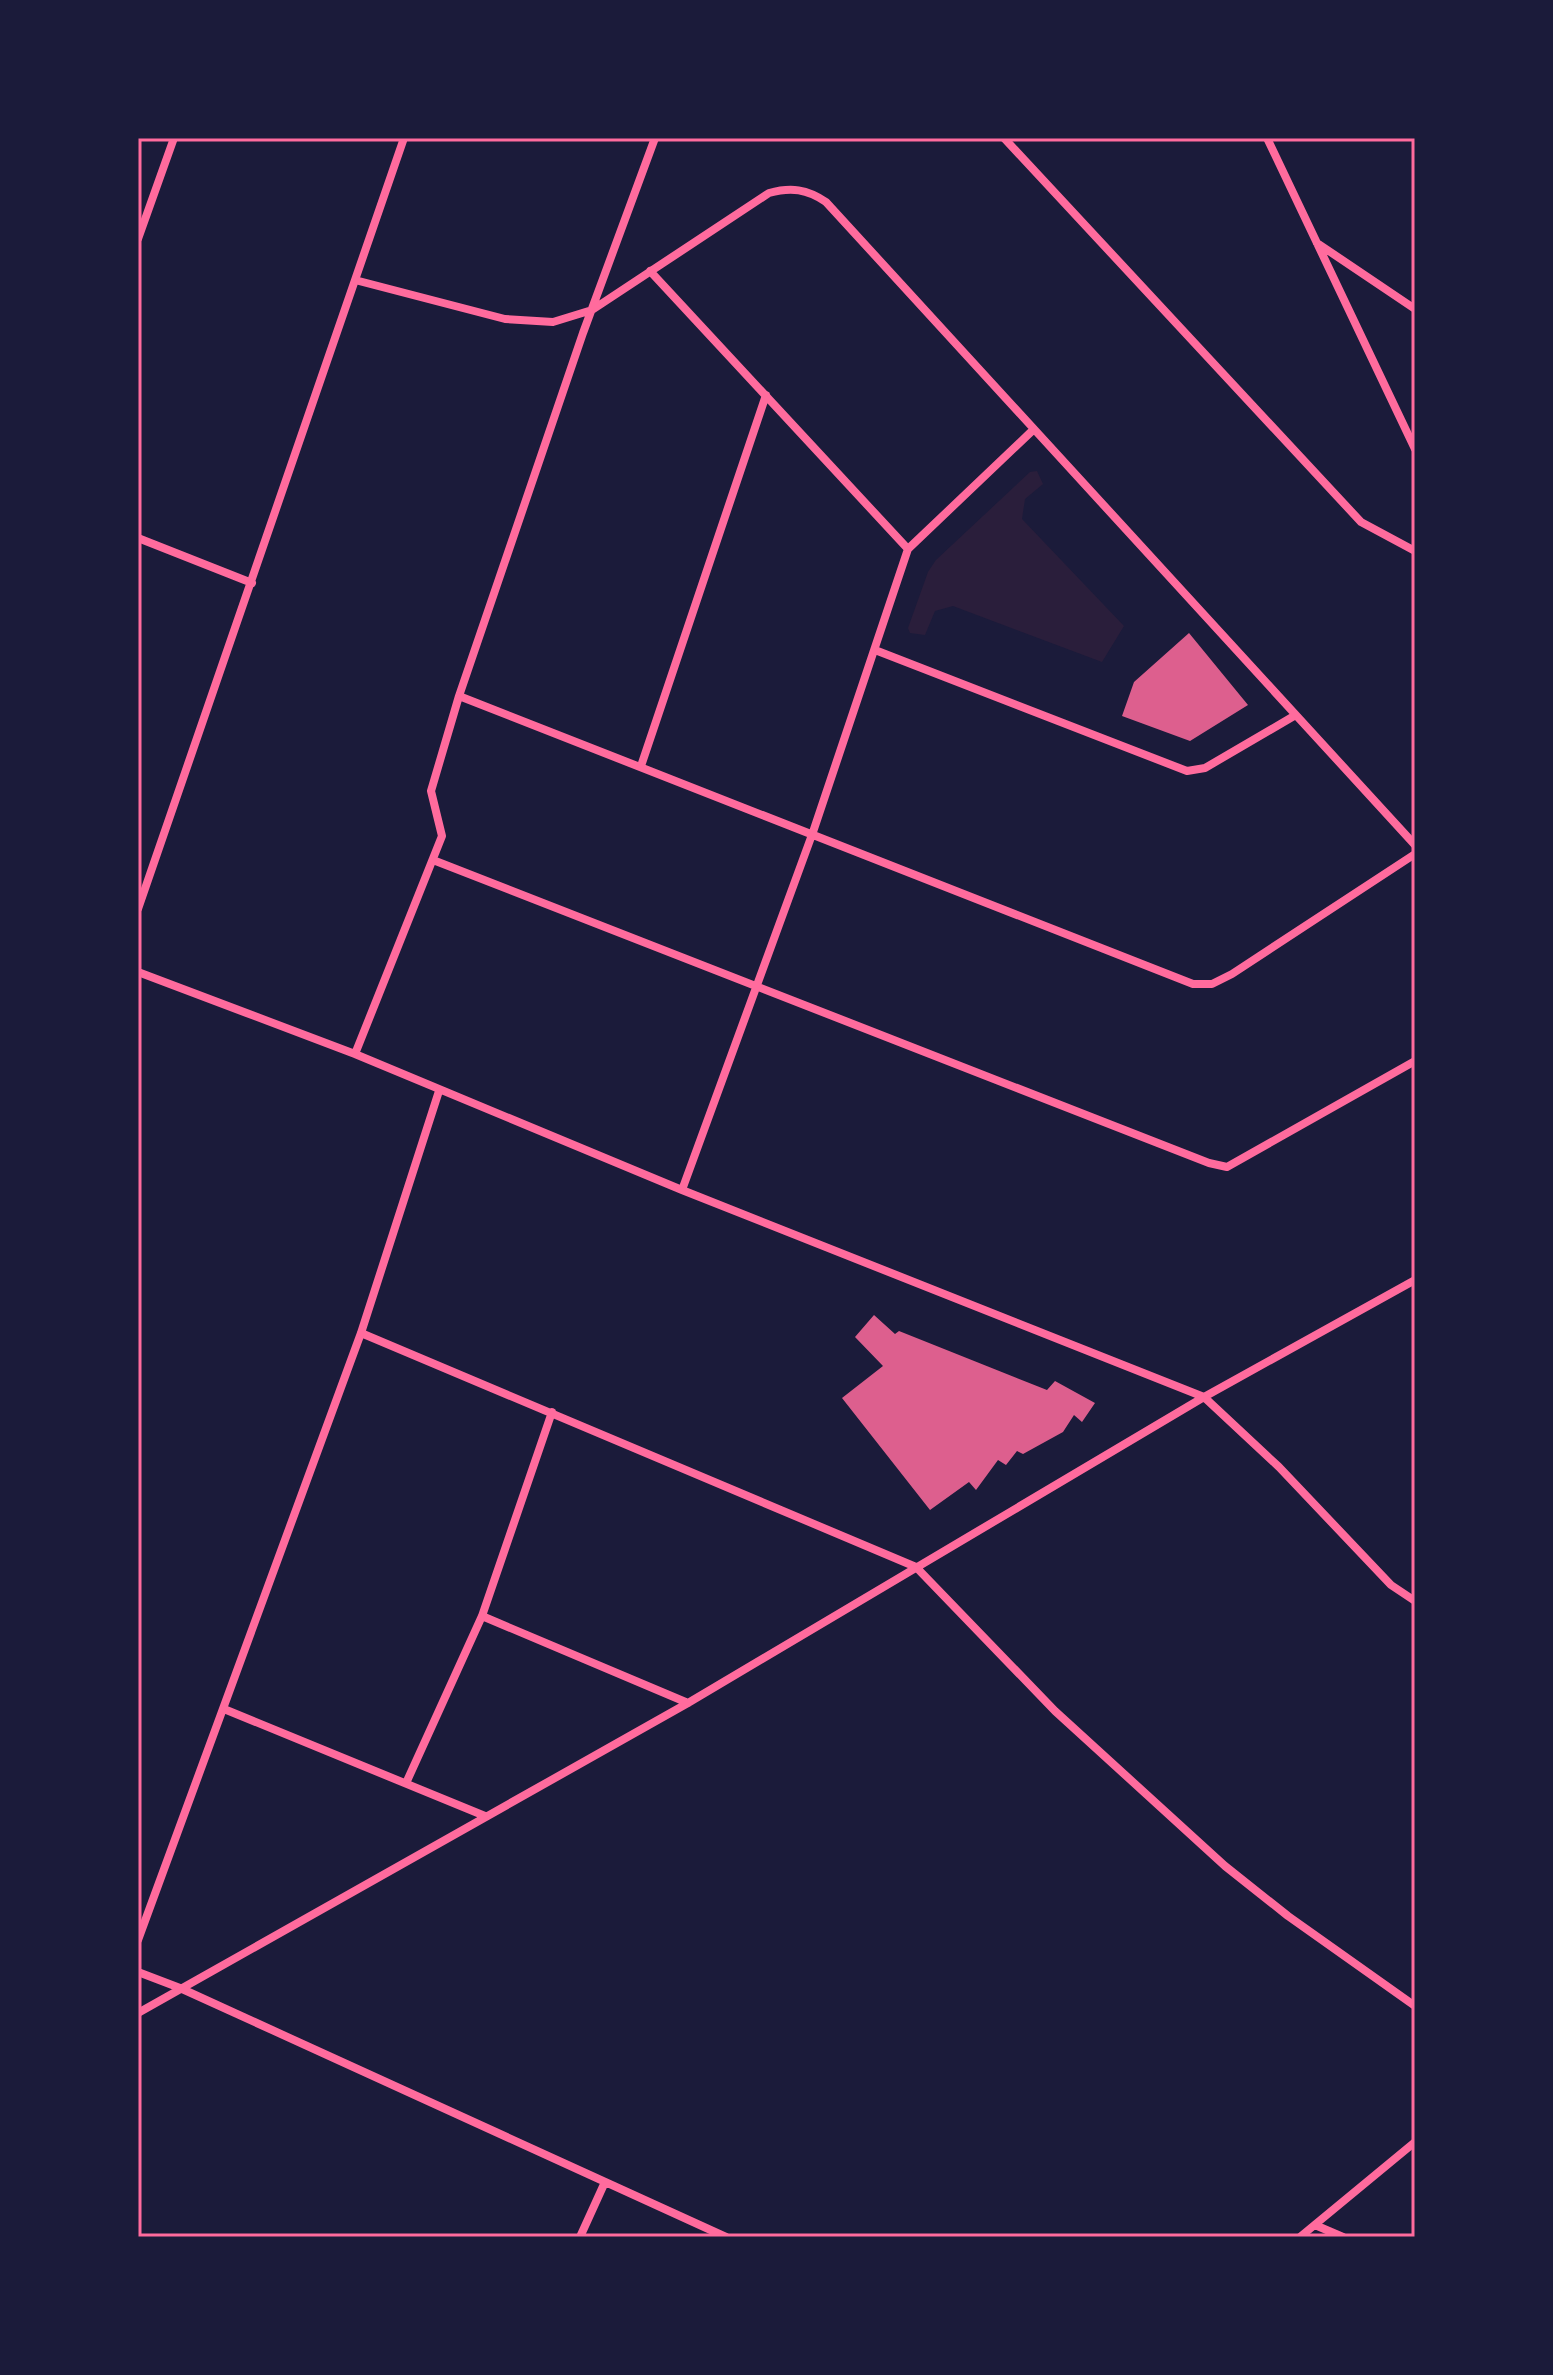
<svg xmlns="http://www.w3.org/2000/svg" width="1553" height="2375" font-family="'Roboto Serif',serif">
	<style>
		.green { fill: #2a1e3b }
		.building { fill: #dd5f8e }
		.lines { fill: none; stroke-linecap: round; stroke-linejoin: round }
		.minor { stroke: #ff6b9d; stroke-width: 8 }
		.neatline { fill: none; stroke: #ff6b9d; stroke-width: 3 }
	</style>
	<rect width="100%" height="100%" fill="#1b1b3a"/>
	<path class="green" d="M 1037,471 L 1043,484 L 1025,499 L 1022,519 L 1124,626 L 1102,662 L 953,606 L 935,611 L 925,635 L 910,633 L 908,628 L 928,572 L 936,560 L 1030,472 Z"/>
	<path class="building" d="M 1189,633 L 1248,705 L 1190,741 L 1122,716 L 1134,682 Z
		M 874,1315 L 895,1334 L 899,1331 L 1047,1390 L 1055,1381 L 1095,1403 L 1082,1422 L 1074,1415 L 1063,1432 L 1023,1454 L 1017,1451 L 1006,1465 L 998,1460 L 976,1490 L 969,1482 L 930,1510 L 842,1398 L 883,1366 L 855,1337 Z"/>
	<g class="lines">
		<path class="minor" d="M 1004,138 L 1361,522 L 1415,551
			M 1267,138 L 1415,449
			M 138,239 L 174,138
			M 1317,243 L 1415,309
			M 650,271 L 908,549
			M 355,280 L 505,319 L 553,322 L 592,310 L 769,193 C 791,187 807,189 826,202 L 1415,845
			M 138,538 L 252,583
			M 875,650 L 1187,771 L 1205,768 L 1294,716
			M 459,696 L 1193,984 L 1212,984 L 1232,974 L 1415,854
			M 641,766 L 766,395
			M 433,860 L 1209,1163 L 1227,1167 L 1415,1061
			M 138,909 L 404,138
			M 138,972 L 355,1054 L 682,1190 L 1204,1397 L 1279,1467 L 1391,1585 L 1415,1601
			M 355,1054 L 442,836 L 431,791 L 459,696 L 583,333 L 655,138
			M 682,1190 L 813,832 L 908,549 L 1033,430
			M 361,1333 L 916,1567 L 1055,1711 L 1225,1866 L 1288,1916 L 1415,2006
			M 482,1616 L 688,1703
			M 224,1709 L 485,1816
			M 407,1781 L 482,1616 L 552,1412
			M 138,1940 L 361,1333 L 439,1091
			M 138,1972 L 180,1988 L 726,2237
			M 138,2013 L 688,1703 L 1204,1397 L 1415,1280
			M 1315,2225 L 1343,2237
			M 580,2237 L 605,2182
			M 1300,2237 L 1415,2142"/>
	</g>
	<rect width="1553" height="2375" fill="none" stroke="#1b1b3a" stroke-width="280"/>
	<rect x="140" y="140" width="1273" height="2095" class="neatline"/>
</svg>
